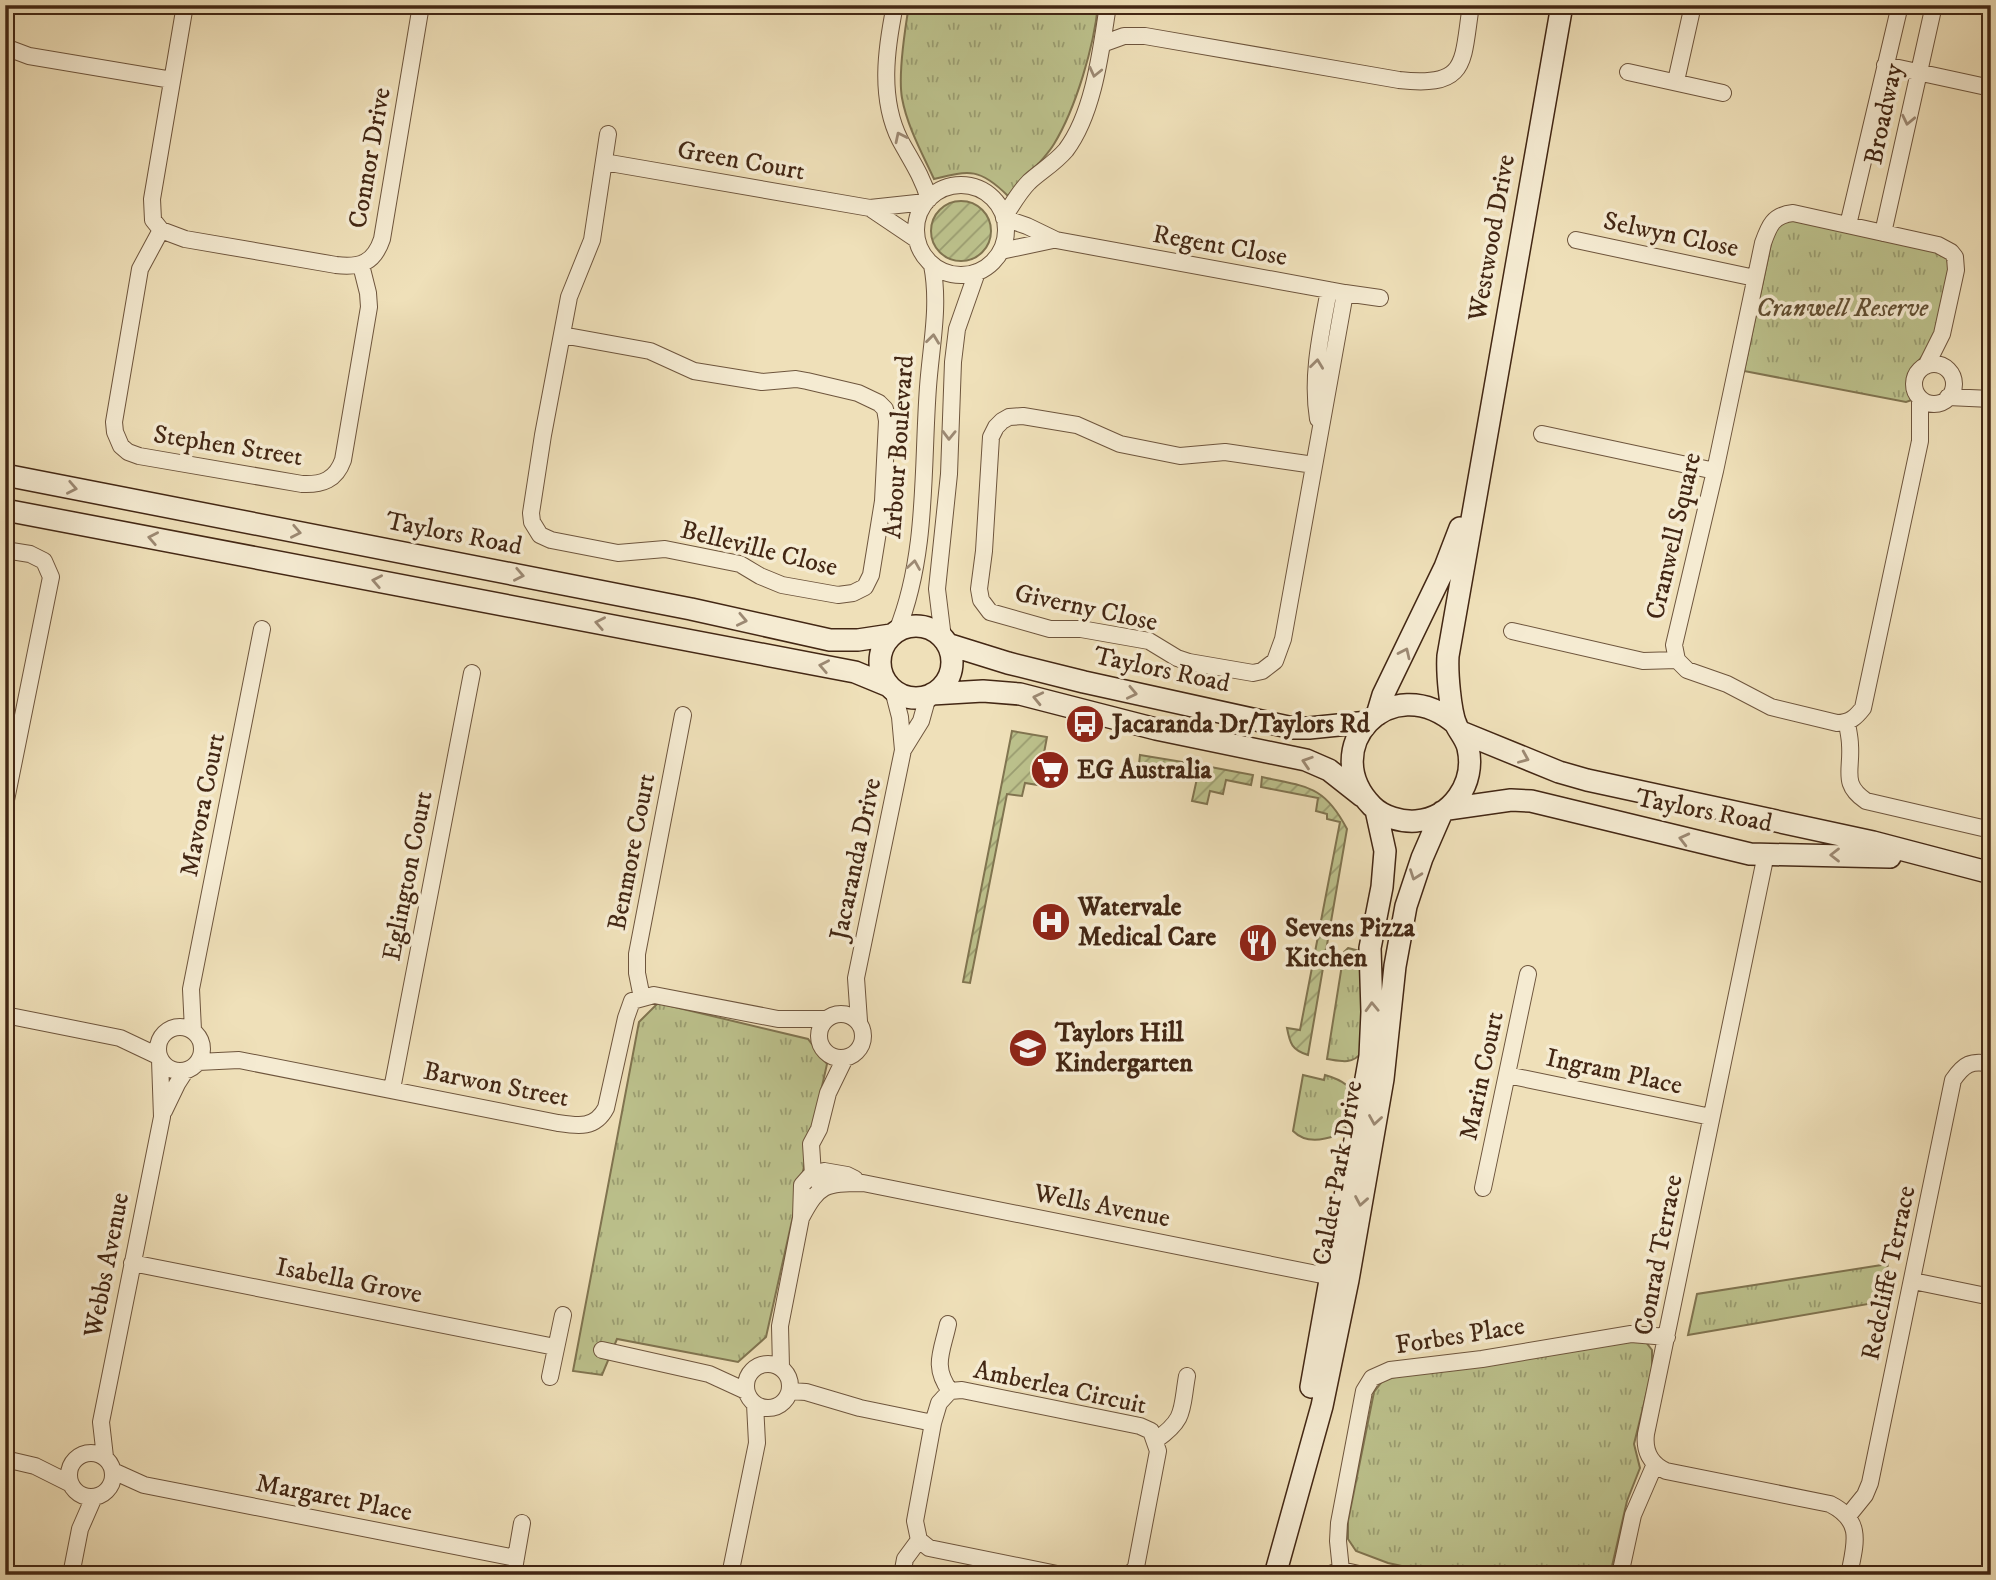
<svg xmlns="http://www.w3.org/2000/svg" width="1996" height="1580" font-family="'IM FELL DW Pica',serif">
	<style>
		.grass { fill: url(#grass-tufts); stroke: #807450; stroke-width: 2 }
		.garden { fill: url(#garden-furrows); stroke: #807450; stroke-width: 2 }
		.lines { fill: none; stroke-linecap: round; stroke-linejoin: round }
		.street-casing { stroke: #6e553d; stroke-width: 18 }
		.secondary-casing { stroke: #432714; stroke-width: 24 }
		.street { stroke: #f5ebd2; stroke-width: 16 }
		.secondary { stroke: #f5ebd2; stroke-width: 21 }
		.oneway { stroke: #9c8973 }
		.labels { text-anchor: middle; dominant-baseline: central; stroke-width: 7; stroke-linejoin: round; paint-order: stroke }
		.street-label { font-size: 26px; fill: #432714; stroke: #f5ebd2 }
		.park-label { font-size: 26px; font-style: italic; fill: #614e32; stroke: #f5ebd2 }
		.poi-label { font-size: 26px; font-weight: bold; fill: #432714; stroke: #f5ebd2; text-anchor: start }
	</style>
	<defs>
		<pattern id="grass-tufts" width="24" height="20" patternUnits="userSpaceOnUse" patternTransform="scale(1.75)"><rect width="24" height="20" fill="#bcc18c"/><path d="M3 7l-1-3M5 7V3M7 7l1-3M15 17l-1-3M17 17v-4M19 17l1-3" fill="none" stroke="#9a9d71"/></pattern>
		<pattern id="garden-furrows" width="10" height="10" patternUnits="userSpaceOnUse" patternTransform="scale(1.75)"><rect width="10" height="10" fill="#bcc18c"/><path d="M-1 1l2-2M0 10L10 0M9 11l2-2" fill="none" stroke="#9a9d71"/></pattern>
	</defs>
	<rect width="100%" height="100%" fill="#efe0b9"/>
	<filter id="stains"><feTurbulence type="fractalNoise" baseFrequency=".00286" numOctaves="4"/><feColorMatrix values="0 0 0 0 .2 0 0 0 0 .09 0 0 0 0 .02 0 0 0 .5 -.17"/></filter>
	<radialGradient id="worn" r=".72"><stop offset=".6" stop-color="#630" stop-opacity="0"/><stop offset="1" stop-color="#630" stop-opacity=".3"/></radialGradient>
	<path class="grass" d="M 909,5 L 1098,5 C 1094,46 1076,108 1054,144 C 1043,162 1023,179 1008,196 C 980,168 970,170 934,179 C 922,153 907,126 902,98 C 898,75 905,29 909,5 Z
		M 1797,216 L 1946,254 C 1947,260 1949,265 1949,271 C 1947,289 1938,324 1932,341 C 1923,365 1896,368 1915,399 L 1906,402 L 1744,371 L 1773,234 L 1783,220 Z
		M 1348,948 L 1360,951 L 1363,976 L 1361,1053 C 1352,1065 1340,1061 1327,1059 L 1344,952 Z
		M 658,1003 L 808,1039 L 827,1064 L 766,1337 L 738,1362 L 617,1339 L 602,1375 L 573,1371 L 639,1022 Z
		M 1303,1075 L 1324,1080 L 1325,1075 C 1364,1086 1361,1108 1338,1135 C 1323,1140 1306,1144 1293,1131 Z
		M 1888,1264 L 1880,1302 L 1688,1335 L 1697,1294 Z
		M 1635,1336 L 1645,1341 L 1652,1350 L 1652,1371 L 1634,1444 L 1640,1468 L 1627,1501 L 1610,1575 L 1443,1575 L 1388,1563 L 1356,1551 L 1348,1539 L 1348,1521 L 1374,1392 L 1384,1379 Z"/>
	<path class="garden" d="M931 231a30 30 0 1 1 60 0a30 30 0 1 1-60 0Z
		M 1012,731 L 1047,737 L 1038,785 L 1025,783 L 1022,796 L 1007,794 L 970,983 L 963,982 Z
		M 1140,755 L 1183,762 L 1181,772 L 1139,764 Z
		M 1200,765 L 1253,775 L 1251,785 L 1226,780 L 1223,794 L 1210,791 L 1207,804 L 1192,801 Z
		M 1262,777 C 1307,787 1324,785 1347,829 L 1308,1055 C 1292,1050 1290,1044 1287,1028 L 1300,1030 L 1340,822 L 1327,819 L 1327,814 L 1316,811 L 1318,798 L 1261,787 Z"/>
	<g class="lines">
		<g class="street-casing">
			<path id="street" d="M 185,5 L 152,199 L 153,220 L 161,230 L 140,269 L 114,422 L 115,432 L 121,446 L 128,452 L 139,456 L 302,484 C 322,485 336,480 343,460 L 369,307 L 368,293 L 361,265
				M 895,5 C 886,49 879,98 900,140 C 912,162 921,174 929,199
				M 1102,44 L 1124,36 L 1145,36 L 1399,80 C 1469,88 1462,62 1471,5
				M 5,47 L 29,56 L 172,80
				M 1885,65 L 1991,88
				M 1628,72 L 1723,93
				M 1676,81 L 1693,5
				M 604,162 L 870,208 L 926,202
				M916 230a45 45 0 1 1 90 0a45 45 0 1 1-90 0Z
				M 870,208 L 916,239
				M 1004,217 C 1012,205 1019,192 1029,182 C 1041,171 1055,163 1066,150 C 1094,113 1101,50 1108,5
				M 1004,218 L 1027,226 L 1056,240 L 1345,293 L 1380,298
				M 1848,225 L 1900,5
				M 161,230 L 185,239 L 336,265 C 360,268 374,263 382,239 L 421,5
				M 1883,233 L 1934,5
				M 1576,240 L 1755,278
				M 1001,251 L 1053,240
				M 562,335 L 650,351 L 694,371 L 762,382 L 796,379 L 807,381 L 858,393 L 879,403 L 885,409 L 887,421 L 883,501 L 871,575 L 865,587 L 853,593 L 838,595 L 782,585 L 760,576 L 740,564 L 665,549 L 618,553 L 551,540 L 540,535 L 532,522 L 531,513 L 543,435 L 569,297 L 592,240 L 608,134
				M1914 384a20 20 0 1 1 40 0a20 20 0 1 1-40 0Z
				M 1948,397 L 1991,399
				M 1920,399 L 1920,441 L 1863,708 C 1856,717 1850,723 1837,723 L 1771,707 L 1727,684 L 1687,670 L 1677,660 L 1674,645 L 1715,471 L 1763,243 C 1769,226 1773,215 1793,213 L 1938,245 L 1951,252 L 1955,257 L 1956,270 L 1942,334 L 1926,366
				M 1318,419 C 1311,376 1321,333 1329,290
				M 1542,434 L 1715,471
				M 1314,465 L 1225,452 L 1180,456 L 1120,444 L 1077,425 L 1023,416 L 1009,417 L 1002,421 L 996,427 L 991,437 L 984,551 L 979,589 L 981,600 L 990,612 L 1050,629 L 1081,629 L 1149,641 L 1177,658 L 1189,662 L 1253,673 L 1262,671 L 1275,661 L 1283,639 L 1345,293
				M 5,550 L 30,554 L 44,561 L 51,577 L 5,805
				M 897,631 C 928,554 922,468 928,387 C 931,345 940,306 932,265
				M 1512,631 L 1643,661 L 1677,660
				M 943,638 L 937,589 L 949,474 L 953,362 L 957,329 L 977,272
				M 1847,723 C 1848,730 1850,738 1850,745 C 1852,771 1841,784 1866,801 L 1991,830
				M 903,750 L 921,721 L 928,696
				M 1766,854 L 1646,1434 C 1644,1450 1650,1464 1666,1471 L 1830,1504 C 1864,1521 1855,1544 1849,1575
				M 642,998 L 637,973 L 637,954 L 683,715
				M819 1036a22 22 0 1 1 44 0a22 22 0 1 1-44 0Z
				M 5,1015 L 120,1038 L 158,1056
				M 859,1021 L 856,978 L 903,750 L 900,717 L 893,690
				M158 1049a22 22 0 1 1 44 0a22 22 0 1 1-44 0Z
				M 193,1030 L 191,989 L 262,629
				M 198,1062 L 239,1060 L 558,1123 C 578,1126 595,1129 606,1108 L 626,1018 L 632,1001 L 654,995 L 778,1019 L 826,1019
				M 1507,1075 L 1711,1117
				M 392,1089 L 472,673
				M 164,1111 L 177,1084 L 186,1070
				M 819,1183 L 813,1175 L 811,1144 L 819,1129 L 828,1093 L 845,1058
				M 1483,1188 L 1528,974
				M 801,1218 C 819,1184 825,1183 863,1183 L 1332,1277
				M 132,1263 L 555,1347
				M 1913,1281 L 1991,1297
				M 948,1324 C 942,1352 932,1366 950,1391
				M 602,1350 L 709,1374 L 746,1391
				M746 1386a22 22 0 1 1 44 0a22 22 0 1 1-44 0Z
				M 781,1367 L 780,1326 L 801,1218 L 802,1185 L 810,1176 L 824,1171 L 847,1175 L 855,1179
				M 550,1377 L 563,1315
				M 790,1391 L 806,1392 L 860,1408 L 933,1423
				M 1156,1440 C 1186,1419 1181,1410 1187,1376
				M69 1475a22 22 0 1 1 44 0a22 22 0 1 1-44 0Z
				M 105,1457 L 101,1422 L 162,1117 L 160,1060
				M 5,1459 L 35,1466 L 69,1483
				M 113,1471 L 144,1485 L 516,1558
				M 1848,1516 L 1865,1495 L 1870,1483 L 1953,1080 C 1964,1064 1971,1060 1991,1064
				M 1341,1570 L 1338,1541 L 1339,1523 L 1364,1391 L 1372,1378 L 1390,1370 L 1482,1359 L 1631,1334 L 1667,1337
				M 71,1575 L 80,1529 L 94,1497
				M 513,1575 L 522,1523
				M 730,1575 L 757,1443 L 755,1404
				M 902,1575 L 905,1559 L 919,1540
				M 1062,1575 L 929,1548 L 919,1540 L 915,1521 L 933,1423 L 939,1403 L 950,1391 L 962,1390 L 1140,1426 L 1151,1431 L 1158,1451 L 1136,1567 L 1130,1575
				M 1328,1575 L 1341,1570 L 1363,1575
				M 1620,1575 L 1633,1515 L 1655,1464"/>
		</g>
		<g class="secondary-casing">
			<path id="secondary" d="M 5,475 L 691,609 L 830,640 L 858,640 L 891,635
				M 5,510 L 855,672 L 889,686
				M880 662a36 36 0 1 1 72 0a36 36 0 1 1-72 0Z
				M 947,644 L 1008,663 L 1084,682 L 1293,728 L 1309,728 L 1368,722
				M 932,694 L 983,691 L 1020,694 L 1156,729 L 1306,760 L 1329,770 L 1362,796
				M 1377,715 L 1383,695 L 1445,567 L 1460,528
				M 1456,724 C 1390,667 1316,749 1372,806 C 1383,817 1401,822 1416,821 C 1452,818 1476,783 1468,748 C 1466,739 1460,733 1456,725 C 1450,710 1447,672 1448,656 L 1562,5
				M 1461,732 L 1559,772 L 1587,780 L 1873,842 L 1991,873
				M 1448,809 L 1511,800 L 1531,801 L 1750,854 L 1890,857
				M 1311,1387 L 1370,1056 L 1372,1012 L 1370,948 L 1382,887 L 1385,851 L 1376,810
				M 1275,1575 L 1322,1406 L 1348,1280 L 1383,1079 L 1395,966 L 1406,906 L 1422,858 L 1442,812"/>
		</g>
		<use href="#street" class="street"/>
		<use href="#secondary" class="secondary"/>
	</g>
	<defs><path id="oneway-chevron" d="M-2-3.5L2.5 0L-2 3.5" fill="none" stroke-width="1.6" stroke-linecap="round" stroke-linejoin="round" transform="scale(1.75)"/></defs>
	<g class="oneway">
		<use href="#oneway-chevron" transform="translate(1095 72) rotate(103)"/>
		<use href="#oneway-chevron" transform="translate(1908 120) rotate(102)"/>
		<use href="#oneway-chevron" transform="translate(900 137) rotate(-116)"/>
		<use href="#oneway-chevron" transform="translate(933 339) rotate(-83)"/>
		<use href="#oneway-chevron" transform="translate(1317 364) rotate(-83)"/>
		<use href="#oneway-chevron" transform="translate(949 435) rotate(91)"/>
		<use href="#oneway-chevron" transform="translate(72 488) rotate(11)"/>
		<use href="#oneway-chevron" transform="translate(296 532) rotate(11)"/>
		<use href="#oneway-chevron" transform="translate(153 538) rotate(-169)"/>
		<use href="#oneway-chevron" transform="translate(914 565) rotate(-81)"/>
		<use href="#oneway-chevron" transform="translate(519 575) rotate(11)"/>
		<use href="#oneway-chevron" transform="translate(377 581) rotate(-169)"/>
		<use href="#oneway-chevron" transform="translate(742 620) rotate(12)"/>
		<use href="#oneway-chevron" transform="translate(600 623) rotate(-169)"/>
		<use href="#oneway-chevron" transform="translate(1405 653) rotate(-65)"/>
		<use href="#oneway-chevron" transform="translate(824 666) rotate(-169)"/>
		<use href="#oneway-chevron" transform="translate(1132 693) rotate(12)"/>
		<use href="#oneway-chevron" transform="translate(1038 698) rotate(-167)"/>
		<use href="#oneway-chevron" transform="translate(1524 758) rotate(23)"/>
		<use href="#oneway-chevron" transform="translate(1307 762) rotate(-162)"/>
		<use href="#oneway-chevron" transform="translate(1684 839) rotate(-166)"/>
		<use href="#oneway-chevron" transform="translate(1835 855) rotate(-180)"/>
		<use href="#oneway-chevron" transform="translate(1415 875) rotate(110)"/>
		<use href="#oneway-chevron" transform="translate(1372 1007) rotate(-92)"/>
		<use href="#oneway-chevron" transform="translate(1375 1120) rotate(99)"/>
		<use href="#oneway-chevron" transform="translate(1361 1201) rotate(100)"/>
	</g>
	<defs>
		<g id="bus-disc" transform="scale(2.0125)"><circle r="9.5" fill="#8f2418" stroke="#f5ebd2"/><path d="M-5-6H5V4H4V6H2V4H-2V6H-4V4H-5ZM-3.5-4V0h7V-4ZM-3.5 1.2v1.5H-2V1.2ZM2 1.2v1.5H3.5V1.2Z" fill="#fff"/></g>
		<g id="supermarket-disc" transform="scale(2.0125)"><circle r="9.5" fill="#8f2418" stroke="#f5ebd2"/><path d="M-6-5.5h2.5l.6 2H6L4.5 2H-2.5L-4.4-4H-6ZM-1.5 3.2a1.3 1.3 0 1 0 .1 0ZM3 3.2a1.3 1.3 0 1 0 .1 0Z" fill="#fff"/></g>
		<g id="hospital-disc" transform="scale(2.0125)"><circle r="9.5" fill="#8f2418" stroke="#f5ebd2"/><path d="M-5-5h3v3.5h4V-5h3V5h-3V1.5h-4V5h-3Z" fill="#fff"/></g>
		<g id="restaurant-disc" transform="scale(2.0125)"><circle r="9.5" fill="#8f2418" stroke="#f5ebd2"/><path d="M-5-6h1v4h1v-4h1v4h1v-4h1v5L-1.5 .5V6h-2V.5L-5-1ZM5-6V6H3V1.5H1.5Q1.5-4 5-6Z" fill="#fff"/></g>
		<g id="school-disc" transform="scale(2.0125)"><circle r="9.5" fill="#8f2418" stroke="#f5ebd2"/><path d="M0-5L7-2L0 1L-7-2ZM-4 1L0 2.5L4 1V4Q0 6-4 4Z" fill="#fff"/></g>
	</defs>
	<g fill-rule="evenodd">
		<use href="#bus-disc" x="1085" y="724"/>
		<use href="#supermarket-disc" x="1050" y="770"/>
		<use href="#hospital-disc" x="1051" y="922"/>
		<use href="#restaurant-disc" x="1258" y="943"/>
		<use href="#school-disc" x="1028" y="1048"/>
	</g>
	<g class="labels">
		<g class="street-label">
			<text transform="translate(1884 114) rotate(-78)">Broadway</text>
			<text transform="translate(370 158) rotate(-80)">Connor Drive</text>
			<text transform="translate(741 161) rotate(10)">Green Court</text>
			<text transform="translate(1671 235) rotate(12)">Selwyn Close</text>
			<text transform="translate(1492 238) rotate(-80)">Westwood Drive</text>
			<text transform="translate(1220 246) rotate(10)">Regent Close</text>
			<text transform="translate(228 446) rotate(9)">Stephen Street</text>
			<text transform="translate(899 447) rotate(-86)">Arbour Boulevard</text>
			<text transform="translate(454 534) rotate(11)">Taylors Road</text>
			<text transform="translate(1674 536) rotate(-77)">Cranwell Square</text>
			<text transform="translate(759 549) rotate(14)">Belleville Close</text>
			<text transform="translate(1086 608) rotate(12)">Giverny Close</text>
			<text transform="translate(1162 670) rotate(12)">Taylors Road</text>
			<text transform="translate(203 805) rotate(-79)">Mavora Court</text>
			<text transform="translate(1704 811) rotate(11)">Taylors Road</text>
			<text transform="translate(632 852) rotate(-79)">Benmore Court</text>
			<text transform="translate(856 859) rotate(-78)">Jacaranda Drive</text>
			<text transform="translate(408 876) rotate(-79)">Eglington Court</text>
			<text transform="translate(1614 1072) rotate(12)">Ingram Place</text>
			<text transform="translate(1482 1076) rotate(-78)">Marin Court</text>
			<text transform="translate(496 1085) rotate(11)">Barwon Street</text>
			<text transform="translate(1338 1173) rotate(-80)">Calder Park Drive</text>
			<text transform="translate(1102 1206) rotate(11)">Wells Avenue</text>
			<text transform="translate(1659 1255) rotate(-79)">Conrad Terrace</text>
			<text transform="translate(107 1265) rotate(-79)">Webbs Avenue</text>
			<text transform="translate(1889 1273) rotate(-78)">Redcliffe Terrace</text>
			<text transform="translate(349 1281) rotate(11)">Isabella Grove</text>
			<text transform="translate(1460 1336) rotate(-9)">Forbes Place</text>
			<text transform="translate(1060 1388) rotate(12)">Amberlea Circuit</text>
			<text transform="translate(334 1498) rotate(11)">Margaret Place</text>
		</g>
		<g class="park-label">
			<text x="1842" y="308">Cranwell Reserve</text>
		</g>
		<g class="poi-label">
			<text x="1112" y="724">Jacaranda Dr/Taylors Rd</text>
			<text x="1077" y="770">EG Australia</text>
			<text x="1078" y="907">Watervale<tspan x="1078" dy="30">Medical Care</tspan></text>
			<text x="1285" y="928">Sevens Pizza<tspan x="1285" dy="30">Kitchen</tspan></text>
			<text x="1055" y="1033">Taylors Hill<tspan x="1055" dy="30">Kindergarten</tspan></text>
		</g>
	</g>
	<rect width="1996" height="1580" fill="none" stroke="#efe0b9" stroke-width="28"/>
	<rect x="7" y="7" width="1982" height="1566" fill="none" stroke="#432714" stroke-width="3.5"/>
	<rect x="14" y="14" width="1968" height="1552" fill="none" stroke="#432714" stroke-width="2"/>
	<rect width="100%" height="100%" filter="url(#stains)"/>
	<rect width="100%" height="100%" fill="url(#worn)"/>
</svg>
